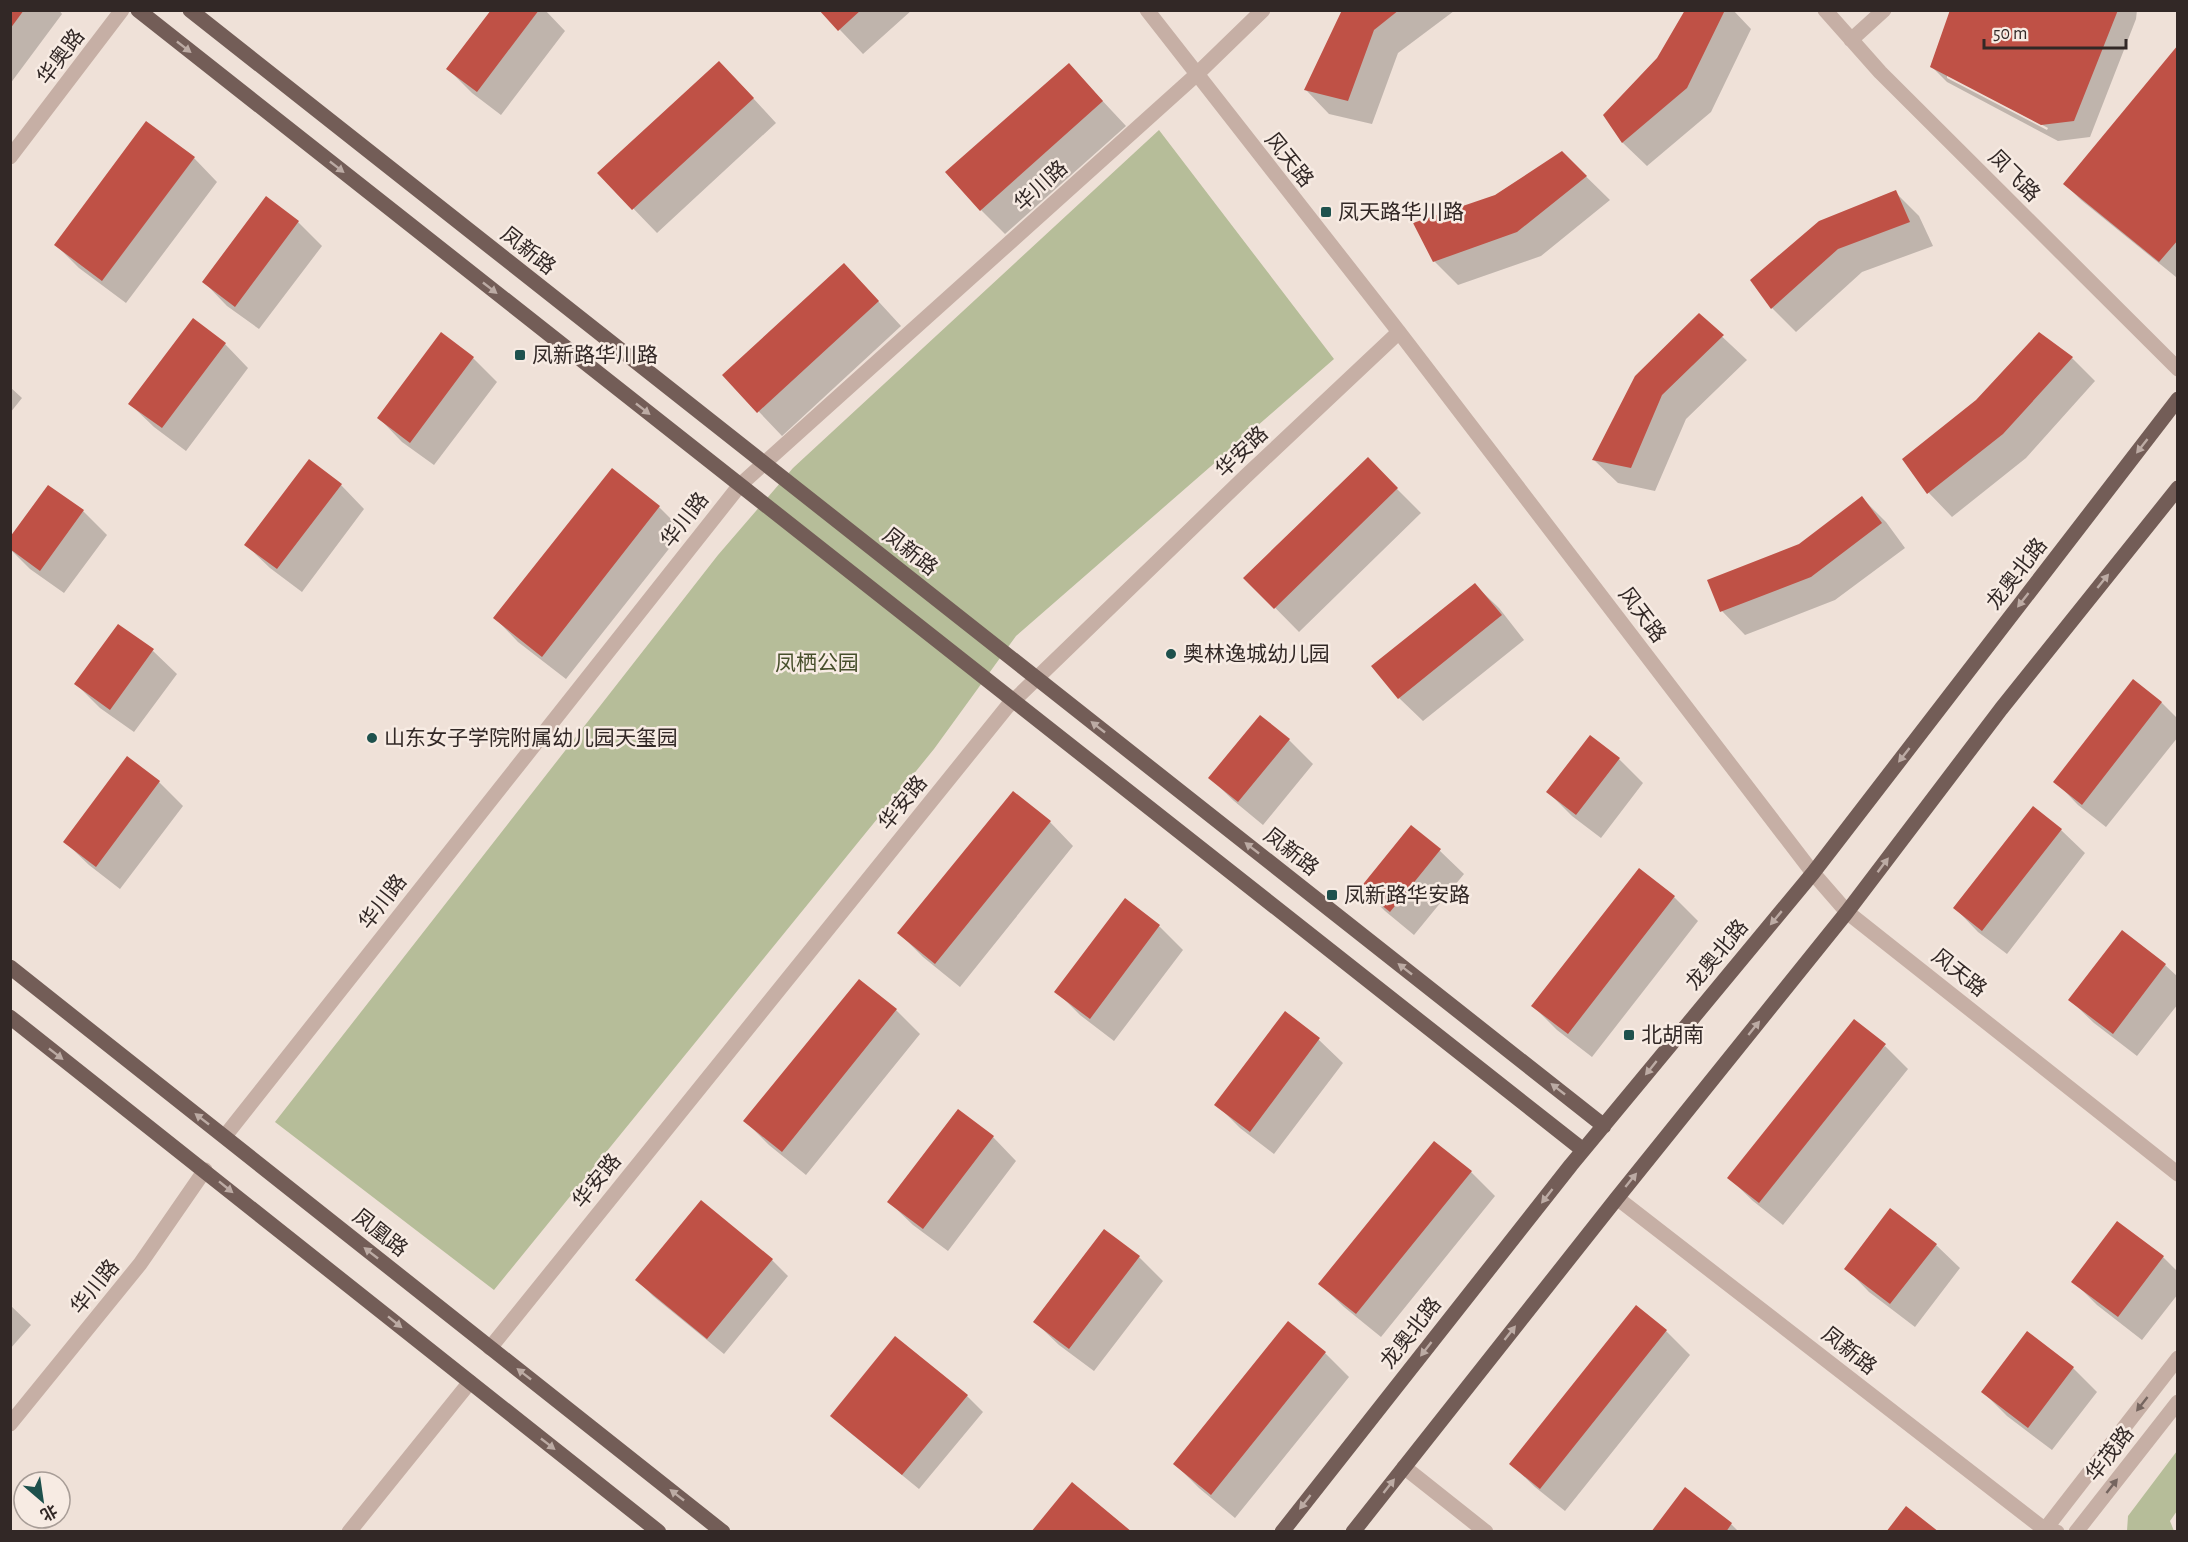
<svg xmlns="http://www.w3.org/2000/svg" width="2188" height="1542" font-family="'Alegreya Sans','Noto Sans SC',sans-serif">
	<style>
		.green { fill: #b6bd99 }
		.shadow { fill: #0003; fill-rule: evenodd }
		.building { fill: #bf5146 }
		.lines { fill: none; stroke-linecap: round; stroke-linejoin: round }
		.minor { stroke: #c6afa5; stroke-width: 15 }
		.major { stroke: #735d57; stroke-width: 15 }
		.oneway { fill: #bcaba4 }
		.oneway2 { fill: #75655f }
		.poi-dot { fill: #1e514d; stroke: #f7ebe3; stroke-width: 2 }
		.labels { text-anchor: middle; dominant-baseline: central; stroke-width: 5; stroke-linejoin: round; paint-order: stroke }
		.street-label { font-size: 21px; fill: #322826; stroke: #f7ebe3 }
		.poi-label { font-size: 21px; fill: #322826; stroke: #f7ebe3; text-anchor: start }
		.park-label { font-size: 21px; fill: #474f2b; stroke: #f7ebe3 }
	</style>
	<rect width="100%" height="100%" fill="#efe1d8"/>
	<path class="green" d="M 1159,130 L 1334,359 L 1016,636 L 934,749 L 494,1290 L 275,1122 L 718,555 L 793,468 Z
		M 2177,1451 L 2177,1511 L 2170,1521 L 2174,1531 L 2127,1531 L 2128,1516 Z"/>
	<path class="shadow" d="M 10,10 L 59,10 L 62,14 L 10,84 Z
		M 493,10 L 545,10 L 565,31 L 501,115 L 472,93 L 448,69 Z
		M 821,10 L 912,10 L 863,54 Z
		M 1345,10 L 1454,11 L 1398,53 L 1372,124 L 1329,114 L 1306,90 Z
		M 1687,10 L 1733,10 L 1751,29 L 1711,112 L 1647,166 L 1623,143 L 1605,115 L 1659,59 Z
		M 1951,10 L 2137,10 L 2136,19 L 2090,137 L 2058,141 L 1947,82 L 1931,66 ZM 1947,75 L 2048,128 L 2047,130 L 1947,78 Z
		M 2178,47 L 2178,275 L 2176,277 L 2081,200 L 2065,184 Z
		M 1069,65 L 1126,126 L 1005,234 L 981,210 Z
		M 742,86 L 776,123 L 657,233 L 599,173 Z
		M 1562,153 L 1610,200 L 1541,256 L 1458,285 L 1434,261 L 1496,196 Z
		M 194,158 L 217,182 L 126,303 L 79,268 L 56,245 Z
		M 1895,192 L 1919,216 L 1933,246 L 1862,272 L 1796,332 L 1772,308 L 1752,280 Z
		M 266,199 L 298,222 L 322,246 L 259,329 L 227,306 L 204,282 Z
		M 867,289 L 901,326 L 782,436 L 724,375 Z
		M 1699,315 L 1747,360 L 1686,419 L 1655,491 L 1618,483 L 1594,460 Z
		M 441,335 L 473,358 L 497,382 L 434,465 L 402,442 L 379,418 Z
		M 225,344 L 248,368 L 186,451 L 154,427 L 130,404 Z
		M 2072,358 L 2095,381 L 2026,458 L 1952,517 L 1929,493 L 1904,459 Z
		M 10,387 L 22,398 L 10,413 Z
		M 1367,459 L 1421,513 L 1299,632 L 1246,578 Z
		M 612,470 L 659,507 L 683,531 L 566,679 L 518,642 L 495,618 Z
		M 341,485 L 364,509 L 302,592 L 270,568 L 246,545 Z
		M 49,487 L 83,511 L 107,535 L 64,593 L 30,569 L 10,549 Z
		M 1862,498 L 1886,522 L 1905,548 L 1835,600 L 1745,635 L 1722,611 L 1709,581 L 1800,545 Z
		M 1475,585 L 1499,608 L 1524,640 L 1423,721 L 1399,698 Z
		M 153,651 L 177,674 L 134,732 L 100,708 L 76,684 Z
		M 2133,681 L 2162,703 L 2178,719 L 2178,737 L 2106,827 L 2078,805 L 2055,781 Z
		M 1260,717 L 1289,740 L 1313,764 L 1263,825 L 1234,801 L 1210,778 Z
		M 128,758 L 159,782 L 183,806 L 120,889 L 89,865 L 65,842 Z
		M 1619,759 L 1643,783 L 1601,838 L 1572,816 L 1548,792 Z
		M 1050,822 L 1073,846 L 960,987 L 923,957 L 899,933 Z
		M 1411,827 L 1440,851 L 1464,874 L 1414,935 L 1385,911 L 1362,888 Z
		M 2061,830 L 2085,853 L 2007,954 L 1978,932 L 1955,908 Z
		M 1674,897 L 1698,921 L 1592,1057 L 1557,1030 L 1533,1006 Z
		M 1125,901 L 1160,927 L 1183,950 L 1114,1041 L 1080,1015 L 1056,991 Z
		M 2122,932 L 2165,965 L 2178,977 L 2178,1004 L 2137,1056 L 2094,1023 L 2070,1000 Z
		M 859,981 L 896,1010 L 920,1034 L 806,1175 L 769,1145 L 745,1121 Z
		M 1285,1014 L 1319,1040 L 1343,1063 L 1274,1154 L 1240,1128 L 1216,1104 Z
		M 1885,1046 L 1908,1069 L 1783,1225 L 1753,1201 L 1729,1178 Z
		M 993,1137 L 1016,1161 L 948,1251 L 913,1225 L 889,1202 Z
		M 1434,1143 L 1471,1172 L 1495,1196 L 1381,1337 L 1344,1307 L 1320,1284 Z
		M 701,1202 L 772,1260 L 788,1276 L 724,1354 L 653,1296 L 637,1280 Z
		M 2118,1223 L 2163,1257 L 2178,1272 L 2178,1294 L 2142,1340 L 2097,1305 L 2073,1281 Z
		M 1936,1245 L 1960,1268 L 1915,1327 L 1869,1292 L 1846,1268 Z
		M 1139,1257 L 1163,1281 L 1094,1371 L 1059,1345 L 1035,1322 Z
		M 10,1305 L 31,1325 L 10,1349 Z
		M 1636,1307 L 1666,1331 L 1690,1355 L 1565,1511 L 1535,1487 L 1511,1464 Z
		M 1289,1323 L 1325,1353 L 1349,1377 L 1235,1518 L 1199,1488 L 1175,1464 Z
		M 2028,1333 L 2073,1368 L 2097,1392 L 2052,1450 L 2007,1416 L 1983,1392 Z
		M 967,1396 L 983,1412 L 919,1489 L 848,1431 L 832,1416 Z
		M 1731,1524 L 1739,1532 L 1653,1532 Z"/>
	<path class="building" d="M 10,10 L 24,10 L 10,29 Z
		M 491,10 L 539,10 L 477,92 L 446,69 Z
		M 819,10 L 861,10 L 838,31 Z
		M 1342,10 L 1399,10 L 1374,30 L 1348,101 L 1304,90 Z
		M 1685,10 L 1725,10 L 1687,88 L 1622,143 L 1603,115 L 1657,58 Z
		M 1950,10 L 2118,10 L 2074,121 L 2041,125 L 1930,67 Z
		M 2178,45 L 2178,240 L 2159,262 L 2063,184 Z
		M 719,61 L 754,98 L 632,210 L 597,173 Z
		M 1069,63 L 1103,101 L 980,211 L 945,172 Z
		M 146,121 L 195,157 L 102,281 L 54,245 Z
		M 1562,151 L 1587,176 L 1517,232 L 1433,262 L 1413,223 L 1495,195 Z
		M 1896,190 L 1910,222 L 1838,249 L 1771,309 L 1750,280 L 1819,221 Z
		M 266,196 L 299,221 L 235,307 L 202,282 Z
		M 844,263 L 879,301 L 757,413 L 722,375 Z
		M 1699,313 L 1724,335 L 1662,395 L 1631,468 L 1592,460 L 1635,376 Z
		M 193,318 L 226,343 L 162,428 L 128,404 Z
		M 441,332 L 474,357 L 410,443 L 377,418 Z
		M 2039,332 L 2073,357 L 2003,434 L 1927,494 L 1902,459 L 1976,400 Z
		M 1368,457 L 1398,488 L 1274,609 L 1243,578 Z
		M 309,459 L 342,484 L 277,569 L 244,545 Z
		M 612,468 L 660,506 L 542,657 L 493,618 Z
		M 48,485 L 84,510 L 40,571 L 10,549 L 10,537 Z
		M 1862,496 L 1882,523 L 1811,577 L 1720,612 L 1707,580 L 1799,544 Z
		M 1475,583 L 1502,615 L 1398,699 L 1371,666 Z
		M 118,624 L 154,649 L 110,710 L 74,684 Z
		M 2133,679 L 2162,702 L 2082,805 L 2053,782 Z
		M 1260,715 L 1290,739 L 1238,802 L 1208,778 Z
		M 1590,735 L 1620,758 L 1576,815 L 1546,792 Z
		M 127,756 L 160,781 L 96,867 L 63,842 Z
		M 1013,791 L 1051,821 L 935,964 L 897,933 Z
		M 2033,806 L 2062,829 L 1982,931 L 1953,908 Z
		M 1411,825 L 1441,849 L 1390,912 L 1360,888 Z
		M 1639,868 L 1675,896 L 1568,1034 L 1531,1006 Z
		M 1125,898 L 1160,925 L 1090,1019 L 1054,992 Z
		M 2122,930 L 2166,964 L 2113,1034 L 2068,1000 Z
		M 859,979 L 897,1009 L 782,1152 L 743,1121 Z
		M 1285,1011 L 1320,1038 L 1250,1132 L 1214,1105 Z
		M 1854,1019 L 1886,1044 L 1759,1203 L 1727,1178 Z
		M 958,1109 L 994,1136 L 923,1229 L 887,1202 Z
		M 1434,1141 L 1472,1171 L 1356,1314 L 1318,1284 Z
		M 701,1200 L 773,1259 L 707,1339 L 635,1280 Z
		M 1890,1208 L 1937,1244 L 1890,1304 L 1844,1269 Z
		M 2117,1221 L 2164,1256 L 2118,1317 L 2071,1282 Z
		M 1104,1229 L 1140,1256 L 1069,1349 L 1033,1322 Z
		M 1636,1305 L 1667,1330 L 1540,1489 L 1509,1464 Z
		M 1288,1321 L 1326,1352 L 1211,1495 L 1173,1464 Z
		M 2027,1331 L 2074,1367 L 2028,1428 L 1981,1392 Z
		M 895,1336 L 968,1395 L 902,1475 L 830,1416 Z
		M 1072,1482 L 1132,1532 L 1031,1532 Z
		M 1685,1487 L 1732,1523 L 1726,1532 L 1651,1532 Z
		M 1906,1506 L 1939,1532 L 1886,1532 Z"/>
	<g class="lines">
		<path class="minor" d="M 1147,10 L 1399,332 L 1813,873 L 1847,912 L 2178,1174
			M 1825,10 L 1880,72 L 2178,369
			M 1851,40 L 1884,10
			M 10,157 L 122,10
			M 225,1136 L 740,485 L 1196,75 L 1263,10
			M 1617,1198 L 2044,1529 L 2057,1532
			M 490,1348 L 1007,707 L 1247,475 L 1399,332
			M 10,1424 L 140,1264 L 205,1170
			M 1404,1467 L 1486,1532
			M 349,1532 L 470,1382
			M 2043,1532 L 2178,1358
			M 2076,1532 L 2178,1402"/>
		<path class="major" d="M 138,10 L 1583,1150
			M 190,10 L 1604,1126
			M 10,967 L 723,1532
			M 10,1017 L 659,1532
			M 1282,1532 L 1571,1165 L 1813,873 L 2178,399
			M 1353,1532 L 1617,1198 L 1847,912 L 2001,709 L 2178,488"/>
	</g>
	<defs><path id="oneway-solid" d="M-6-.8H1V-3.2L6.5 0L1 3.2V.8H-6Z" transform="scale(1.5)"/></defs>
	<g class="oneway">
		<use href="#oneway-solid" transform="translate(184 47) rotate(38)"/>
		<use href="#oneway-solid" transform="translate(337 167) rotate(38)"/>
		<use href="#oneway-solid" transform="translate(490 288) rotate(38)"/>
		<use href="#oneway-solid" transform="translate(643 409) rotate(38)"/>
		<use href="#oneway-solid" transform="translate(2142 446) rotate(128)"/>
		<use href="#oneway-solid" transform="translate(2103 581) rotate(-51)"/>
		<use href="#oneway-solid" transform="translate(2023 600) rotate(128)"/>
		<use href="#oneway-solid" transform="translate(1098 727) rotate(-142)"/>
		<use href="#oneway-solid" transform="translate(1904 755) rotate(128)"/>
		<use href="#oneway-solid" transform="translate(1252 848) rotate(-142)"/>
		<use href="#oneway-solid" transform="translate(1883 865) rotate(-53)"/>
		<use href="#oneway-solid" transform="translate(1776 918) rotate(130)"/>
		<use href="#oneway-solid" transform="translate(1405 969) rotate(-142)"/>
		<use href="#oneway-solid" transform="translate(1754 1028) rotate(-51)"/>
		<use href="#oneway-solid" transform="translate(56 1054) rotate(38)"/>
		<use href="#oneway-solid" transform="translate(1651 1068) rotate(129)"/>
		<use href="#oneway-solid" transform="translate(1558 1089) rotate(-142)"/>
		<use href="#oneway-solid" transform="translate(202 1119) rotate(-142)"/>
		<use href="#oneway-solid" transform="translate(1631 1180) rotate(-51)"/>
		<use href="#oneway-solid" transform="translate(226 1187) rotate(39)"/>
		<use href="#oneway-solid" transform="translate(1547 1196) rotate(128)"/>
		<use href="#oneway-solid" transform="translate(371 1253) rotate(-142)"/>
		<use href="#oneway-solid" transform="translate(395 1322) rotate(39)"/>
		<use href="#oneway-solid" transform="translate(1510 1333) rotate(-52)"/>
		<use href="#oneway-solid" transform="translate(1426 1349) rotate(128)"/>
		<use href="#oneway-solid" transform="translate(524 1374) rotate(-142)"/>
		<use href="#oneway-solid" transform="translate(548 1444) rotate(38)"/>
		<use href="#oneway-solid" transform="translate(1389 1486) rotate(-52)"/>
		<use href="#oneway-solid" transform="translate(677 1495) rotate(-142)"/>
		<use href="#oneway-solid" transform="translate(1305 1502) rotate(128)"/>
	</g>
	<g class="oneway2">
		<use href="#oneway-solid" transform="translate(2142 1404) rotate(128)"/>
		<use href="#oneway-solid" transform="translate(2112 1486) rotate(-52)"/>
	</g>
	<g class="poi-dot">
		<rect x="1320" y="206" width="12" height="12" rx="3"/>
		<rect x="514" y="349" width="12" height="12" rx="3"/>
		<circle cx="1171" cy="654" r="6"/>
		<circle cx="372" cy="738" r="6"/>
		<rect x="1326" y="889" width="12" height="12" rx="3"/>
		<rect x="1623" y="1029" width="12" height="12" rx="3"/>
	</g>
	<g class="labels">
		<g class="street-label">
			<text transform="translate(61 57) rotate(-53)">华奥路</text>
			<text transform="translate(1289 160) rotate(51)">风天路</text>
			<text transform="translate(2014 176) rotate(45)">凤飞路</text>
			<text transform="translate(1041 186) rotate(-42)">华川路</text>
			<text transform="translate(528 251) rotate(38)">凤新路</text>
			<text transform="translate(1242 452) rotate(-44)">华安路</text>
			<text transform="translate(685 520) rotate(-52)">华川路</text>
			<text transform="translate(910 552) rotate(38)">凤新路</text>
			<text transform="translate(2017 574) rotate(-52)">龙奥北路</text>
			<text transform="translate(1642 615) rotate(53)">风天路</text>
			<text transform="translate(903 803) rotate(-51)">华安路</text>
			<text transform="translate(1291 852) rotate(38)">凤新路</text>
			<text transform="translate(383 902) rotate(-52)">华川路</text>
			<text transform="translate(1717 955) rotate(-50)">龙奥北路</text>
			<text transform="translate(1959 973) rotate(38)">风天路</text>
			<text transform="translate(597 1181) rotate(-51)">华安路</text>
			<text transform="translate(380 1233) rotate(38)">凤凰路</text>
			<text transform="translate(95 1287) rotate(-51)">华川路</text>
			<text transform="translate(1411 1333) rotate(-52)">龙奥北路</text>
			<text transform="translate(1849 1351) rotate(38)">凤新路</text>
			<text transform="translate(2110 1454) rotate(-52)">华茂路</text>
		</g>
		<g class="poi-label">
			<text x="1338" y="212">凤天路华川路</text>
			<text x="532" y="355">凤新路华川路</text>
			<text x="1183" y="654">奥林逸城幼儿园</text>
			<text x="384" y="738">山东女子学院附属幼儿园天玺园</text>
			<text x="1344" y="895">凤新路华安路</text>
			<text x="1641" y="1035">北胡南</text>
		</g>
		<g class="park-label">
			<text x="817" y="663">凤栖公园</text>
		</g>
	</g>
	<rect width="2188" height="1542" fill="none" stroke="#322826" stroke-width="24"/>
	<g transform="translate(42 1500) rotate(151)"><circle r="28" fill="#f7ebe3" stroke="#a89d97" stroke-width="1.5"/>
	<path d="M0-4.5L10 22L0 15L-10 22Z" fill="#1e514d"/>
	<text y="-9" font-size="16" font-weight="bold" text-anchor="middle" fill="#322826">北</text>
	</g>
	<path d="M1984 39v9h142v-9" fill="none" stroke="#322826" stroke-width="3"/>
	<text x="1993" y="39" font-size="18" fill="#322826" stroke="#f7ebe3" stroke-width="4.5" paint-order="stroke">50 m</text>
</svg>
